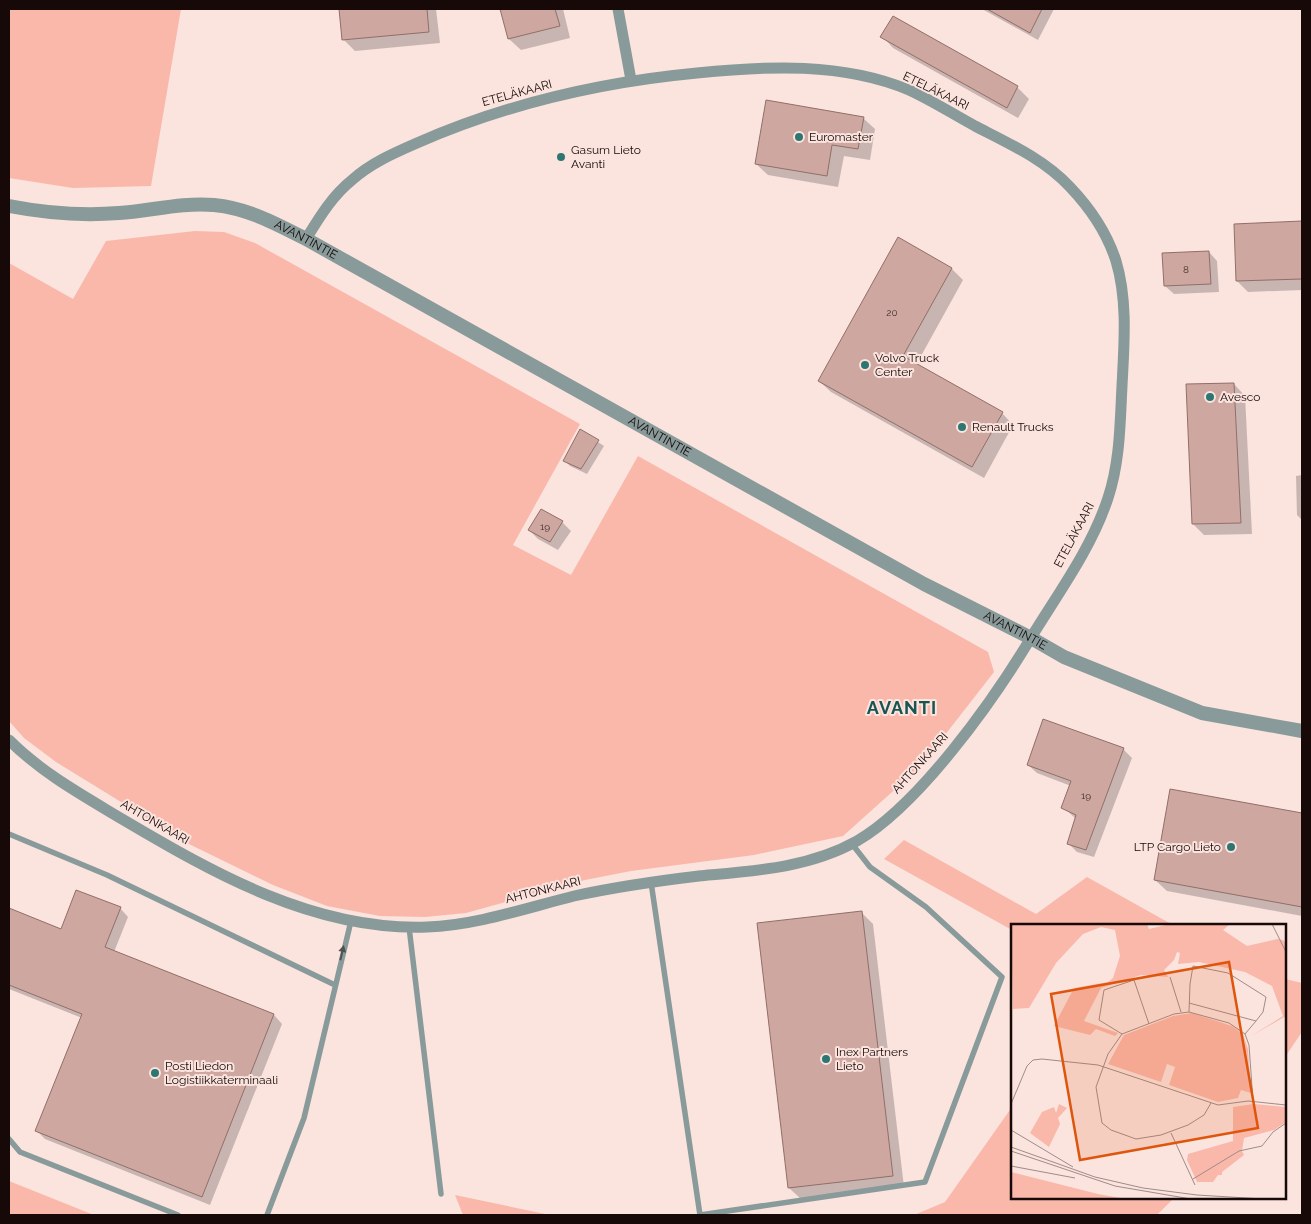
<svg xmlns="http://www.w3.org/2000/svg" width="1311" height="1224" font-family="Raleway,sans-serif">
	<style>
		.green { fill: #fab8ab }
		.shadow { fill: #0003 }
		.building { fill: #cda7a0; stroke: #916f68 }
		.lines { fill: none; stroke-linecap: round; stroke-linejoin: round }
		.service { stroke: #889a99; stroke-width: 5.5 }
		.minor { stroke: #889a99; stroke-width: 11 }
		.tertiary { stroke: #889a99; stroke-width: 14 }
		.oneway { fill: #4f5250 }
		.poi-dot { fill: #2d7672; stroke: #fbe3de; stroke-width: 2 }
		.labels { text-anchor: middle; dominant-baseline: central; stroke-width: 4; stroke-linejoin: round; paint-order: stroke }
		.number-label { font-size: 10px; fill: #44302d }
		.street-label { font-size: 12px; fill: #160907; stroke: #fbe3de }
		.poi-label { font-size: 12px; fill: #160907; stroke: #fbe3de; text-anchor: start }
		.district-label { font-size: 18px; font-weight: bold; letter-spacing: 1px; fill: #185450; stroke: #fbe3de }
		.inset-road { fill: none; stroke: #9f8c88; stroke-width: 1 }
		.view { fill: #de550c; fill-opacity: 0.15; stroke: #de550c; stroke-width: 2.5 }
		.inset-edge { fill: none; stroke: #160907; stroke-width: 2.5 }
	</style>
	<rect width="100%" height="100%" fill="#fbe3de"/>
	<path class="green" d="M 9,9 L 181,9 L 151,186 L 73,188 L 9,178 Z
		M 195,231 L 224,232 L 255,243 L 580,424 L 513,545 L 571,575 L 638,456 L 988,652 L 994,672 L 920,767 L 843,836 L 754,855 L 631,871 L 585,880 L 466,913 L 425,917 L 380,916 L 327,906 L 273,885 L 191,845 L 56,762 L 24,738 L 9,721 L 9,263 L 73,299 L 106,241 Z
		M 904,840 L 1036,914 L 1087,877 L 1173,925 L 1012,925 L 1012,930 L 884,859 Z
		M 1285,979 L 1302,983 L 1302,1032 L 1285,1057 Z
		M 1012,1107 L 1012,1198 L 1174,1198 L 1157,1215 L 914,1215 L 945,1202 Z
		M 9,1181 L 94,1215 L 9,1215 Z
		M 455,1195 L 550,1215 L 463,1215 Z"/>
	<path class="shadow" d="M 340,9 L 436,9 L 440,43 L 355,51 L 344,40 Z
		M 502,9 L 563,9 L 570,38 L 521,50 L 509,39 Z
		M 982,9 L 1054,9 L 1038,40 Z
		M 893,17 L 1017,87 L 1029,99 L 1018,118 L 893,48 L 882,36 Z
		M 863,118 L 875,129 L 870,160 L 844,156 L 838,187 L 768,175 L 756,164 Z
		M 1302,222 L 1302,290 L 1248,292 L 1237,281 L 1235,226 Z
		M 899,239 L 952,269 L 963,280 L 916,365 L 1002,413 L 1013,425 L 984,478 L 831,392 L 819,381 Z
		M 1209,252 L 1217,261 L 1219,292 L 1174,294 L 1165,286 Z
		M 1234,384 L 1245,396 L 1252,534 L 1204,535 L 1193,524 Z
		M 581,431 L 604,446 L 587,474 L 570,466 L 565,461 Z
		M 1302,475 L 1302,520 L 1297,515 L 1296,476 Z
		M 541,511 L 562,522 L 571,531 L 558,550 L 538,539 L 529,530 Z
		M 1123,749 L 1132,758 L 1094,857 L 1077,852 L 1068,843 L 1076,819 L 1063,807 L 1071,786 L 1037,773 L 1028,765 Z
		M 1171,791 L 1302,815 L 1302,916 L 1167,891 L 1155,880 Z
		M 120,908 L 128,917 L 114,952 L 274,1015 L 282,1024 L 210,1205 L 45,1139 L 37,1131 L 82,1018 L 9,989 L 9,909 L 61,930 Z
		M 861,912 L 873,924 L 904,1187 L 801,1199 L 789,1188 L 758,924 Z"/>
	<path class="building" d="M 339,9 L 427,9 L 429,32 L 342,40 Z
		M 500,9 L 555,9 L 560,26 L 508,39 Z
		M 987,9 L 1042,9 L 1030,33 Z
		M 893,16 L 1018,86 L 1007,108 L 880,37 Z
		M 766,100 L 864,117 L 858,149 L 832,145 L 827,176 L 755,164 Z
		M 1302,221 L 1302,279 L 1236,281 L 1234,224 Z
		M 898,237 L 952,268 L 903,356 L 1003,412 L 972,467 L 818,381 Z
		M 1209,251 L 1211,284 L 1164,286 L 1162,253 Z
		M 1234,383 L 1241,523 L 1192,524 L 1186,384 Z
		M 580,429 L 599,440 L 581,469 L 563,461 Z
		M 541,509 L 563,521 L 550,542 L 528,530 Z
		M 1043,719 L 1124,748 L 1086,850 L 1067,844 L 1076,815 L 1061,808 L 1071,781 L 1027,765 Z
		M 1170,789 L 1302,813 L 1302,907 L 1154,880 Z
		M 76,890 L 121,907 L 105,947 L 274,1014 L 202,1197 L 35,1131 L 82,1014 L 9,985 L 9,908 L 61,929 Z
		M 862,911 L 893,1176 L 788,1188 L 757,923 Z"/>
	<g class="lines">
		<path class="service" d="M 9,834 L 107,875 L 335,985
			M 651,882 L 700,1215 L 925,1182 L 1002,977 L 926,907 L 870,867 L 852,844
			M 409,927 L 441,1194
			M 9,1139 L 20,1152 L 178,1215
			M 267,1215 L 304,1118 L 351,921"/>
		<path class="minor" d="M 618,9 L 631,80
			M 9,740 C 42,773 82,795 122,819 C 215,874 315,931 427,927 C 477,925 526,908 574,896 C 615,887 657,881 699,876 C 753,871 809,868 857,841 C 919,805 992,702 1029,641 C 1056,596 1091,550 1108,498 C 1120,462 1120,424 1122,386 C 1124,345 1128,301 1116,261 C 1107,233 1090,208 1070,187 C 1044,159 1008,143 975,126 C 953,114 931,100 909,90 C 842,62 767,66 697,73 C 601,82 506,104 417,143 C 394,153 371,163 352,180 C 332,196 319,218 306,239"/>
		<path class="tertiary" id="s1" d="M 9,206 C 45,213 81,216 119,213 C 150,211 182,202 214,205 C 247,208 277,224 306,239 L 924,584 L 1031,638 L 1064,657 L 1202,713 L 1302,731"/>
	</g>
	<defs><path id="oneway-solid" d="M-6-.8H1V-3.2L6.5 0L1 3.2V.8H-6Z" transform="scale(1.25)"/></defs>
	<use class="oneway" href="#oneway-solid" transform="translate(342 953) rotate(-77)"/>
	<g class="poi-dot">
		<circle cx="799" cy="137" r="5"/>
		<circle cx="561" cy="157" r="5"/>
		<circle cx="865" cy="365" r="5"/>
		<circle cx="1210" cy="397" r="5"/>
		<circle cx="962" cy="427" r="5"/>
		<circle cx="1231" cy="847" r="5"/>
		<circle cx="826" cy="1059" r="5"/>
		<circle cx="155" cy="1073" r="5"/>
	</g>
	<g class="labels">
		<g class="number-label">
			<text x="1186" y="269">8</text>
			<text x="892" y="312">20</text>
			<text x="545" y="526">19</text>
			<text x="1086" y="795">19</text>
		</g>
		<g class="street-label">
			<text transform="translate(936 91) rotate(26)">ETELÄKAARI</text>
			<text transform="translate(517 93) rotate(-15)">ETELÄKAARI</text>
			<text stroke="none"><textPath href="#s1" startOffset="305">AVANTINTIE</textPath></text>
			<text stroke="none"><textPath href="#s1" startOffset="710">AVANTINTIE</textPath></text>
			<text transform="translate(1074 535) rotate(-62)">ETELÄKAARI</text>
			<text stroke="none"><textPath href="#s1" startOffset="1115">AVANTINTIE</textPath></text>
			<text transform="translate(920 763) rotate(-48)">AHTONKAARI</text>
			<text transform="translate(155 822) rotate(30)">AHTONKAARI</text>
			<text transform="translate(543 890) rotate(-14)">AHTONKAARI</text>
		</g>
		<g class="poi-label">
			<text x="809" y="137">Euromaster</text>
			<text x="571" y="150">Gasum Lieto<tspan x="571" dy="14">Avanti</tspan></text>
			<text x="875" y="358">Volvo Truck<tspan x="875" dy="14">Center</tspan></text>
			<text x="1220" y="397">Avesco</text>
			<text x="972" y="427">Renault Trucks</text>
			<text x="1221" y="847" text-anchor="end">LTP Cargo Lieto</text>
			<text x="836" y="1052">Inex Partners<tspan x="836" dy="14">Lieto</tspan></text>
			<text x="165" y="1066">Posti Liedon<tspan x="165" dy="14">Logistiikkaterminaali</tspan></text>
		</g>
		<g class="district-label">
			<text x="902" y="707">AVANTI</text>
		</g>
	</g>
	<g transform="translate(1011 924)">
		<rect width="275" height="275" fill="#fbe3de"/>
		<path d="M 0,0 L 136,0 L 138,5 L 159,0 L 219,0 L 212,6 L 236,22 L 266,15 L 272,16 L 275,19 L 275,92 L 240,112 L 272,92 L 261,62 L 234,48 L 188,38 L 167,40 L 169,29 L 166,28 L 163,36 L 153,46 L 157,53 L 130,51 L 90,64 L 73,97 L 107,109 L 104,112 L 85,105 L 79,111 L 43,102 L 63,64 L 97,58 L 102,54 L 109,32 L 104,6 L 90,3 L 72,10 L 45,39 L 18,84 L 2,85 ZM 181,89 L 221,102 L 232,110 L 237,125 L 240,169 L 230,166 L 227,174 L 207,178 L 158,161 L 164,143 L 156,140 L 150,158 L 97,140 L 113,111 L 162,92 ZM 48,180 L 56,184 L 47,194 L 49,200 L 38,223 L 19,209 L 31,188 L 43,183 L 45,189 ZM 243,180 L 275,183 L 275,198 L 263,206 L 233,214 L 231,227 L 233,231 L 211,248 L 211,251 L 207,251 L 202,258 L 186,258 L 176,236 L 177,230 L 222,217 L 222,183 ZM 0,248 L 87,270 L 115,275 L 0,275 Z" fill="#fab8ab"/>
		<path class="inset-road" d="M 261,0 L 275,28M 159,53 L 170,88M 178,88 L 179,60 L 182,42 L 217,49 L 255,73 L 252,88 L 245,97 L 178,79M 111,110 L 88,96 L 93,66 L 123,56 L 138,100M 234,110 L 245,97M 200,179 L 193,191 L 177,201 L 150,211 L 125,215 L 100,206 L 91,199 L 85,163 L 97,130 L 111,110 L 163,90 L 178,88 L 218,99 L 234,110 L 238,121 L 242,177M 0,180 L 16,142 L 22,136 L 31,135 L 87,141 L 207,181 L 237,177 L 275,181M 0,206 L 62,243M 160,209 L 184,261M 0,223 L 84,253 L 132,264 L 186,271 L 252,275M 0,227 L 104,262 L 180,275M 0,242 L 64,254M 182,255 L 228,227 L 251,222 L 262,208 L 275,199"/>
		<path class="view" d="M 218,38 L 247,204 L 69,236 L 40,70 Z"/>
		<rect width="275" height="275" class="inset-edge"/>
	</g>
	<rect width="1311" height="1224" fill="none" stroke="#160907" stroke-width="20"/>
</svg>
